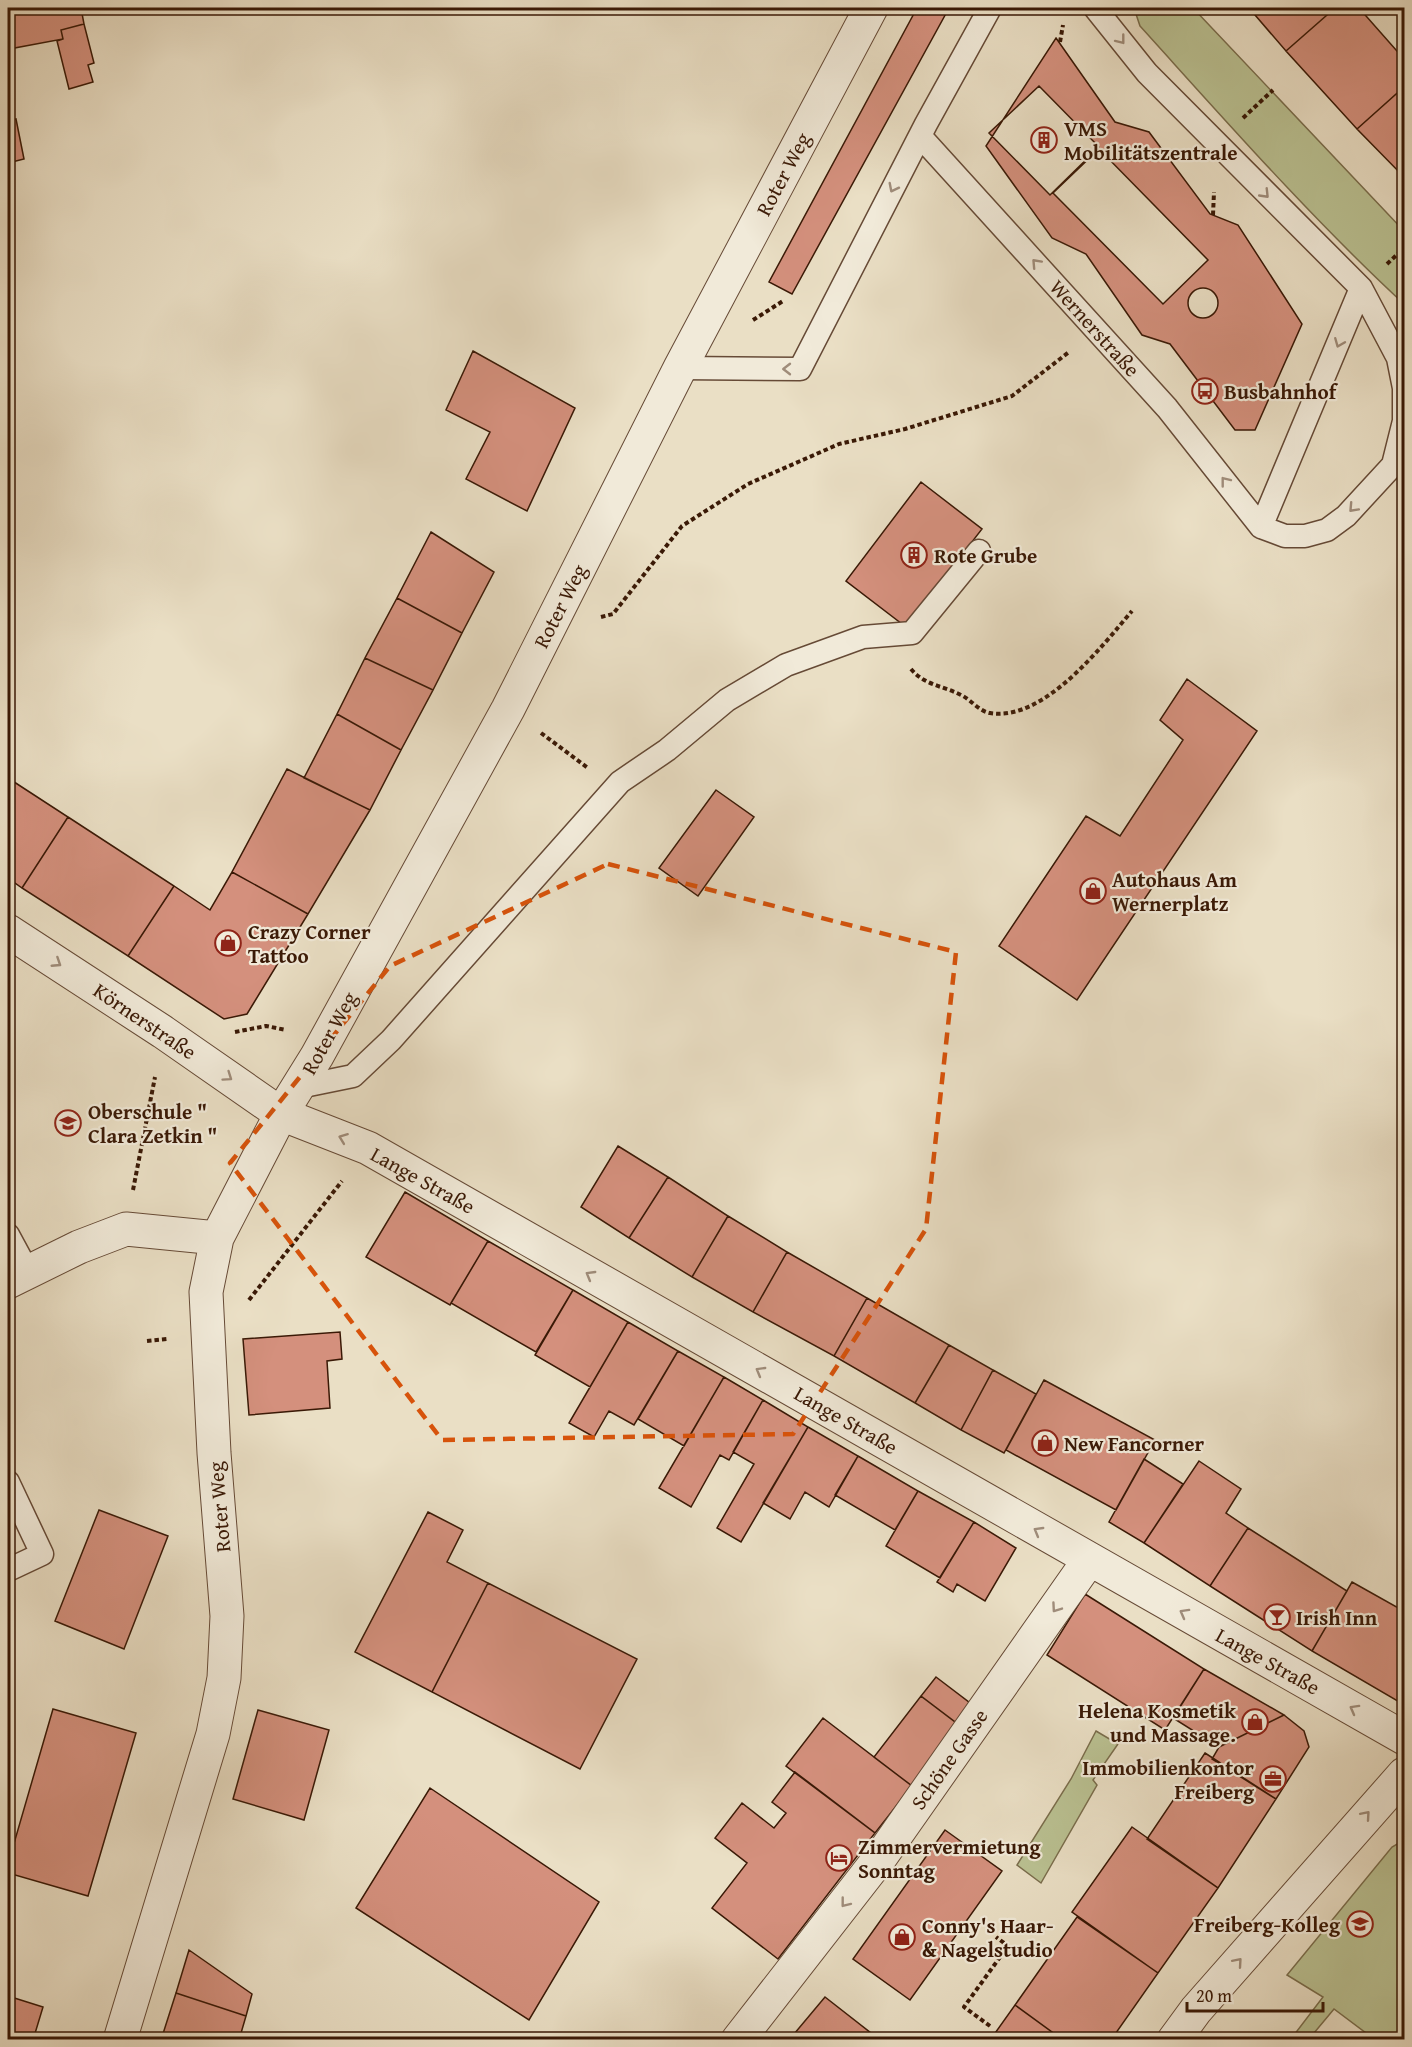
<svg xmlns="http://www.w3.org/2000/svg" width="1412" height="2047" font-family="'Gentium Book Plus',serif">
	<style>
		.green { fill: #bac192; stroke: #7a6d4c; stroke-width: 1.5 }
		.building { fill: #d4907d; stroke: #3a1906; stroke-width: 1.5; fill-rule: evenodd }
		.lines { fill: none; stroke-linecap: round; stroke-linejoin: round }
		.service-casing { stroke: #664a36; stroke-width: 25 }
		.minor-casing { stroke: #664a36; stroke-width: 35 }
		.path { stroke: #3a1906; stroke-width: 4; stroke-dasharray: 4.5 3; stroke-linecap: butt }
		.service { stroke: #f1ead9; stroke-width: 22 }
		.minor { stroke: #f1ead9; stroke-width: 33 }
		.oneway { stroke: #9f8c7a }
		.marked { fill: none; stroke: #d7530b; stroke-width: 4.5; stroke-dasharray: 12 8; stroke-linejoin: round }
		.labels { text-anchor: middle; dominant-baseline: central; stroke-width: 4.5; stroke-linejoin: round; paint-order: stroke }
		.poi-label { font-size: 21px; font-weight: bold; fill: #3a1906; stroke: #f1ead9; text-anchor: start }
		.street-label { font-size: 21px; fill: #3a1906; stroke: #f1ead9 }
	</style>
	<rect width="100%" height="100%" fill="#eadfc5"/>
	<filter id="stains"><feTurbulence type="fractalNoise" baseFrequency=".00333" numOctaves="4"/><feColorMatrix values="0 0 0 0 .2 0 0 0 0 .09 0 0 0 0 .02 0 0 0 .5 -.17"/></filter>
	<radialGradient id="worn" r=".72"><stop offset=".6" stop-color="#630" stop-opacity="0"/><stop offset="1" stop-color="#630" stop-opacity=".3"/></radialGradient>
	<path class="green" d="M 1134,8 L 1193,8 L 1404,231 L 1404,304 C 1311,218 1226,121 1140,26 Z
		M 1096,1731 L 1118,1744 L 1093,1780 L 1097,1785 L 1041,1883 L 1017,1865 L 1071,1779 Z
		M 1404,1840 L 1404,2039 L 1374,2039 L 1334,2009 L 1309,2039 L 1299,2039 L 1294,2035 L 1323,1997 L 1287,1975 L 1392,1847 Z"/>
	<path class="building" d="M 8,8 L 81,8 L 84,24 L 61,30 L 63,39 L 9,49 Z
		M 917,8 L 949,8 L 792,294 L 769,282 Z
		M 1249,8 L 1335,8 L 1286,51 Z
		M 1335,8 L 1359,8 L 1404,59 L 1404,87 L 1357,129 L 1286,51 Z
		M 84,24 L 94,63 L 88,65 L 93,82 L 69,89 L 57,41 L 63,39 L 61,30 Z
		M 1056,38 L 1115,122 L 1149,132 L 1210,214 L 1238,225 L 1302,324 L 1255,430 L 1235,430 L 1170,344 L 1142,335 L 1086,254 L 1052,238 L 986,146 ZM 1099,149 L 1208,260 L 1163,304 L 1053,193 Z
		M 1039,86 L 1099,147 L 1050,195 L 989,133 Z
		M 1404,87 L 1404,177 L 1357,129 Z
		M 16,119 L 24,159 L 8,163 L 8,121 Z
		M1188 303a15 15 0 1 1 30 0a15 15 0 1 1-30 0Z
		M 473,351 L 575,408 L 527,511 L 466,479 L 490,432 L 446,410 Z
		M 921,482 L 982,529 L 906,627 L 846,581 Z
		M 431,532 L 494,572 L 462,633 L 397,598 Z
		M 397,598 L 462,633 L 433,690 L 365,658 Z
		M 365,658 L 433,690 L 401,750 L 337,714 Z
		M 1187,679 L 1257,731 L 1077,1000 L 999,946 L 1086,816 L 1120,836 L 1183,740 L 1160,720 Z
		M 337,714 L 401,750 L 370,810 L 304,778 Z
		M 287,769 L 370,810 L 308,914 L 232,872 Z
		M 8,778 L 68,817 L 22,888 L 8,878 Z
		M 716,790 L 754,817 L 698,896 L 659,868 Z
		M 68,817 L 174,886 L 128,956 L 22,888 Z
		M 232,872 L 308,914 L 247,1014 L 224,1019 L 128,956 L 174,886 L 210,910 Z
		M 618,1146 L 668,1177 L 629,1238 L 581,1207 Z
		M 668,1177 L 728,1216 L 692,1277 L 629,1238 Z
		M 405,1192 L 488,1241 L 450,1305 L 366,1257 Z
		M 728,1216 L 787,1252 L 753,1312 L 692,1277 Z
		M 488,1241 L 573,1290 L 536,1352 L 451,1303 Z
		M 787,1252 L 867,1298 L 834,1356 L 753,1312 Z
		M 573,1290 L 628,1322 L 590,1387 L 535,1355 Z
		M 867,1298 L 949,1345 L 915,1403 L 834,1356 Z
		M 628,1322 L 678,1351 L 634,1425 L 609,1411 L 594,1437 L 569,1423 Z
		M 340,1332 L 342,1359 L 327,1361 L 330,1408 L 249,1415 L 243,1339 Z
		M 949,1345 L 993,1370 L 961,1430 L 915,1403 Z
		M 678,1351 L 724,1377 L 684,1446 L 638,1419 Z
		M 993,1370 L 1036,1394 L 1004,1453 L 961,1430 Z
		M 724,1377 L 763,1400 L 729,1460 L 720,1455 L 691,1507 L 659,1488 Z
		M 1044,1380 L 1155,1440 L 1116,1510 L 1006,1450 Z
		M 763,1400 L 808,1427 L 741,1542 L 717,1528 L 754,1464 L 733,1452 Z
		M 808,1427 L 858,1456 L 829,1507 L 805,1492 L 790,1519 L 763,1503 Z
		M 858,1456 L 918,1491 L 895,1530 L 835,1495 Z
		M 1144,1459 L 1183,1484 L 1144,1543 L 1109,1522 Z
		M 1199,1461 L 1241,1489 L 1226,1513 L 1248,1528 L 1210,1586 L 1144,1543 Z
		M 918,1491 L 974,1522 L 940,1578 L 886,1546 Z
		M 99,1510 L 168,1536 L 124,1649 L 55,1621 Z
		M 428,1512 L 463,1530 L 447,1562 L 488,1583 L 432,1692 L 355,1652 Z
		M 974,1522 L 1016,1548 L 985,1601 L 957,1584 L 953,1592 L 937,1582 Z
		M 1248,1528 L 1347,1591 L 1312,1651 L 1210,1586 Z
		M 1352,1582 L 1400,1609 L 1404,1601 L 1404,1697 L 1401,1703 L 1312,1651 Z
		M 488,1583 L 637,1659 L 580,1769 L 432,1692 Z
		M 1085,1594 L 1204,1669 L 1165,1730 L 1047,1655 Z
		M 1204,1669 L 1284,1715 L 1219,1747 L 1173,1718 Z
		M 936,1677 L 974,1706 L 959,1725 L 921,1696 Z
		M 921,1696 L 959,1725 L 912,1786 L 874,1757 Z
		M 53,1709 L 136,1733 L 88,1896 L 8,1873 L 8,1864 Z
		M 258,1710 L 329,1730 L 304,1820 L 233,1799 Z
		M 1284,1715 L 1304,1731 L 1309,1747 L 1276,1799 L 1212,1759 L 1219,1747 Z
		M 823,1718 L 912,1786 L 875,1833 L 786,1766 Z
		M 1205,1753 L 1276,1799 L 1218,1888 L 1147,1839 Z
		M 795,1772 L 875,1833 L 778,1959 L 712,1908 L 747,1863 L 715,1838 L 742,1803 L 774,1828 L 786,1813 L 772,1802 Z
		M 430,1788 L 599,1902 L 529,2020 L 356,1908 Z
		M 1132,1827 L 1218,1888 L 1158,1973 L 1072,1912 Z
		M 945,1830 L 1002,1871 L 910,2000 L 853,1959 Z
		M 1077,1917 L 1158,1973 L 1111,2040 L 1063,2040 L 1015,2005 Z
		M 189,1950 L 252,1994 L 246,2016 L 176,1993 Z
		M 176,1993 L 246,2016 L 239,2040 L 161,2040 Z
		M 8,1996 L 43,2007 L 33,2040 L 8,2040 Z
		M 825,1997 L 880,2040 L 789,2040 Z
		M 1015,2005 L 1063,2040 L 997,2040 L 993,2036 Z"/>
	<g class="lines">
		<g class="service-casing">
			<path id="service" d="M 920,136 L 1167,408 L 1261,527 L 1285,536 L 1305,536 L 1327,530 L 1346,516 L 1393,465 L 1404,421 L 1404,388 L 1398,358 L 1361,288 L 1147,73 L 1095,8
				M 680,368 L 800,369 L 926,124 L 990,8
				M 1261,527 L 1361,288
				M 299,1087 L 353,1076 L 391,1040 L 620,782 L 667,750 L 727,700 L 786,665 L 863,637 L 912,633 L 979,551
				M 8,1235 L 28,1272
				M 8,1482 L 42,1554 L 8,1570"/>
		</g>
		<g class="minor-casing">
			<path id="minor" d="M 8,931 L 163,1032 L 281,1114 L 368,1148 L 1404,1738
				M 8,1282 L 79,1247 L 126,1229 L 217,1238
				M 120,2040 L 213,1734 L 224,1678 L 227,1616 L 214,1453 L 206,1292 L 217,1238 L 281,1114 L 317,1056 L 508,709 L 680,368 L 871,8
				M 738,2040 L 882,1855 L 1089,1560
				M 1174,2040 L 1196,2010 L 1404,1774"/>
		</g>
		<path class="path" d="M 1060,42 L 1063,25
			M 1243,118 L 1273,90
			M 1213,215 L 1214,192
			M 1387,264 L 1404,248
			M 753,320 L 783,301
			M 601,617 L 613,614 L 682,526 L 748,484 L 839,444 L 905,429 L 1012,396 L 1069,352
			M 911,669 C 925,686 945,686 963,696 C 972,701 979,711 990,713 C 1044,722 1102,646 1132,611
			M 541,733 L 588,768
			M 235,1032 L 266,1026 L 286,1030
			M 133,1190 L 155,1077
			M 249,1300 L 342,1181
			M 147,1341 L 167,1339
			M 990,2026 L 964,2007 L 1008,1946 L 996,1937"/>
		<use href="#service" class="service"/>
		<use href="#minor" class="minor"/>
	</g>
	<defs><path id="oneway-chevron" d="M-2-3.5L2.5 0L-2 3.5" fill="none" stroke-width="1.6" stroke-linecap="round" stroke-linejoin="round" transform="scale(1.5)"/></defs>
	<g class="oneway">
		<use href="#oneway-chevron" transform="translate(1121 40) rotate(52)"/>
		<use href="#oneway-chevron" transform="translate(893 188) rotate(117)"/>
		<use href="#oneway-chevron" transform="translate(1265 194) rotate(46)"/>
		<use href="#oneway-chevron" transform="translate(1036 263) rotate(-133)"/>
		<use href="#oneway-chevron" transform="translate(1339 343) rotate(112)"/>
		<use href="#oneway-chevron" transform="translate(787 369) rotate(180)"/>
		<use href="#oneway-chevron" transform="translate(1225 481) rotate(-128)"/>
		<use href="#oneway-chevron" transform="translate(1353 508) rotate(133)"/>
		<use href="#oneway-chevron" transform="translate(57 963) rotate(33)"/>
		<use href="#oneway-chevron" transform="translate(228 1077) rotate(35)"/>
		<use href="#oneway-chevron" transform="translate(343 1138) rotate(-159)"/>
		<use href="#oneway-chevron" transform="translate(590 1275) rotate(-150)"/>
		<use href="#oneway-chevron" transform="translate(760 1371) rotate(-150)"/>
		<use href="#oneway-chevron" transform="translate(1038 1531) rotate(-150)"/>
		<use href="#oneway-chevron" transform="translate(1056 1608) rotate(125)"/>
		<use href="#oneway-chevron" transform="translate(1184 1613) rotate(-151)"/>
		<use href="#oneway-chevron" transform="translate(1354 1709) rotate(-151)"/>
		<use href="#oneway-chevron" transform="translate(1366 1815) rotate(-49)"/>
		<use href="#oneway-chevron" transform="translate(845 1903) rotate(128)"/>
		<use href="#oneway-chevron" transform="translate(1238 1962) rotate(-49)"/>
	</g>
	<path class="marked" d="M 608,864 L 956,952 L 926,1229 L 793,1434 L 442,1440 L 230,1163 L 390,966 Z"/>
	<defs>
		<g id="building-ring" transform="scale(1.35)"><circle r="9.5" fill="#f1ead9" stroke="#8f2418" stroke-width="1.5"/><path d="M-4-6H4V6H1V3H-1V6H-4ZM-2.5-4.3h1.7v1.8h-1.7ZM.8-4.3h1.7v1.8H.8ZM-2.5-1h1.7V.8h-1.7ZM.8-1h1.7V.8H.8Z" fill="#8f2418"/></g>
		<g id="bus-ring" transform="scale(1.35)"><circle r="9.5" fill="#f1ead9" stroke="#8f2418" stroke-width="1.5"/><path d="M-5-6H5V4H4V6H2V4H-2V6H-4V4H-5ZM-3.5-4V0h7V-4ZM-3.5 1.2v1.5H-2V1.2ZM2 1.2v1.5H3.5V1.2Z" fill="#8f2418"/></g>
		<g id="shop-ring" transform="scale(1.35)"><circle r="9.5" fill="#f1ead9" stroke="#8f2418" stroke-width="1.5"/><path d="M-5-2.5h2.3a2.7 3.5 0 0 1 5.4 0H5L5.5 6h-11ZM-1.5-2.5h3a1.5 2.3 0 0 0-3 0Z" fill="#8f2418"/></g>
		<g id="school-ring" transform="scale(1.35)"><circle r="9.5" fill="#f1ead9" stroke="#8f2418" stroke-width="1.5"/><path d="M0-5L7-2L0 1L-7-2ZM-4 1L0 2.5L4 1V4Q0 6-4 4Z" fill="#8f2418"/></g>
		<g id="bar-ring" transform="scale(1.35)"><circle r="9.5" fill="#f1ead9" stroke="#8f2418" stroke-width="1.5"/><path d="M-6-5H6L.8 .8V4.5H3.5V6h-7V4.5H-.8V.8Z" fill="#8f2418"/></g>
		<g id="office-ring" transform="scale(1.35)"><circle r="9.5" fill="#f1ead9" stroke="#8f2418" stroke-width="1.5"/><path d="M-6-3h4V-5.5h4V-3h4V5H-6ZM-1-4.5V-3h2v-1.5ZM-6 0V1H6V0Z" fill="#8f2418"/></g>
		<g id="hotel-ring" transform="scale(1.35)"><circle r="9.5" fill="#f1ead9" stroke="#8f2418" stroke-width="1.5"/><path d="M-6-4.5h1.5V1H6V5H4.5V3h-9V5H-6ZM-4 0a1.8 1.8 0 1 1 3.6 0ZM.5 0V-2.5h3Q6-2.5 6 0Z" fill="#8f2418"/></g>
	</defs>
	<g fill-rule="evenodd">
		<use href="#building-ring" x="1044" y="140"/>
		<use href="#bus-ring" x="1205" y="391"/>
		<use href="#building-ring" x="914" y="555"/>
		<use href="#shop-ring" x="1093" y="891"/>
		<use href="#shop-ring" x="228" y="943"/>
		<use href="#school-ring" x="68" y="1123"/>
		<use href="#shop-ring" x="1045" y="1443"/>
		<use href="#bar-ring" x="1277" y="1617"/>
		<use href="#shop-ring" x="1255" y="1722"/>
		<use href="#office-ring" x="1273" y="1779"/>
		<use href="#hotel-ring" x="839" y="1858"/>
		<use href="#school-ring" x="1360" y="1924"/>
		<use href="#shop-ring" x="902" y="1937"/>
	</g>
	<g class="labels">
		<g class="poi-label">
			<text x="1064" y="128">VMS<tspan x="1064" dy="24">Mobilitätszentrale</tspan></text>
			<text x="1224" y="391">Busbahnhof</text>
			<text x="934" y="555">Rote Grube</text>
			<text x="1112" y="879">Autohaus Am<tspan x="1112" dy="24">Wernerplatz</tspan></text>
			<text x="248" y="931">Crazy Corner<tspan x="248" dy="24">Tattoo</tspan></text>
			<text x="88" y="1111">Oberschule "<tspan x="88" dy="24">Clara Zetkin "</tspan></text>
			<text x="1064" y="1443">New Fancorner</text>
			<text x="1296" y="1617">Irish Inn</text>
			<text x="1236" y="1710" text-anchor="end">Helena Kosmetik<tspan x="1236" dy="24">und Massage.</tspan></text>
			<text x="1254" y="1767" text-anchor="end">Immobilienkontor<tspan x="1254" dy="24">Freiberg</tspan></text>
			<text x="858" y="1846">Zimmervermietung<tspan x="858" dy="24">Sonntag</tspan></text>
			<text x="1340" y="1924" text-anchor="end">Freiberg-Kolleg</text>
			<text x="922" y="1925">Conny's Haar-<tspan x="922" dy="24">&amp; Nagelstudio</tspan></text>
		</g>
		<g class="street-label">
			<text transform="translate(783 174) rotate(-62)">Roter Weg</text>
			<text transform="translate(1095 328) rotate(48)">Wernerstraße</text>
			<text transform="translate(560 606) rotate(-63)">Roter Weg</text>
			<text transform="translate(145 1021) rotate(34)">Körnerstraße</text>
			<text transform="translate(329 1033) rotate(-61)">Roter Weg</text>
			<text transform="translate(423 1180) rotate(29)">Lange Straße</text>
			<text transform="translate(846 1420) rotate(30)">Lange Straße</text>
			<text transform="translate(219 1507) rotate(-95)">Roter Weg</text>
			<text transform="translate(1268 1661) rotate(29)">Lange Straße</text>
			<text transform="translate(949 1759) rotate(-55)">Schöne Gasse</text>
		</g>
	</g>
	<rect width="1412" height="2047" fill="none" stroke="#eadfc5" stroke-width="30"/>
	<rect x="9" y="9" width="1394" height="2029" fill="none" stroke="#3a1906" stroke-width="3"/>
	<rect x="15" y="15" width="1382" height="2017" fill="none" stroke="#3a1906" stroke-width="1.5"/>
	<path d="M1187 2002v9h136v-9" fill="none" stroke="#3a1906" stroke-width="3"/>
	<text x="1196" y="2002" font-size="18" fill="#3a1906" stroke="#f1ead9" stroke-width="4.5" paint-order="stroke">20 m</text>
	<rect width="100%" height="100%" filter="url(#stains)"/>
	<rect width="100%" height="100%" fill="url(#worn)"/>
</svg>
